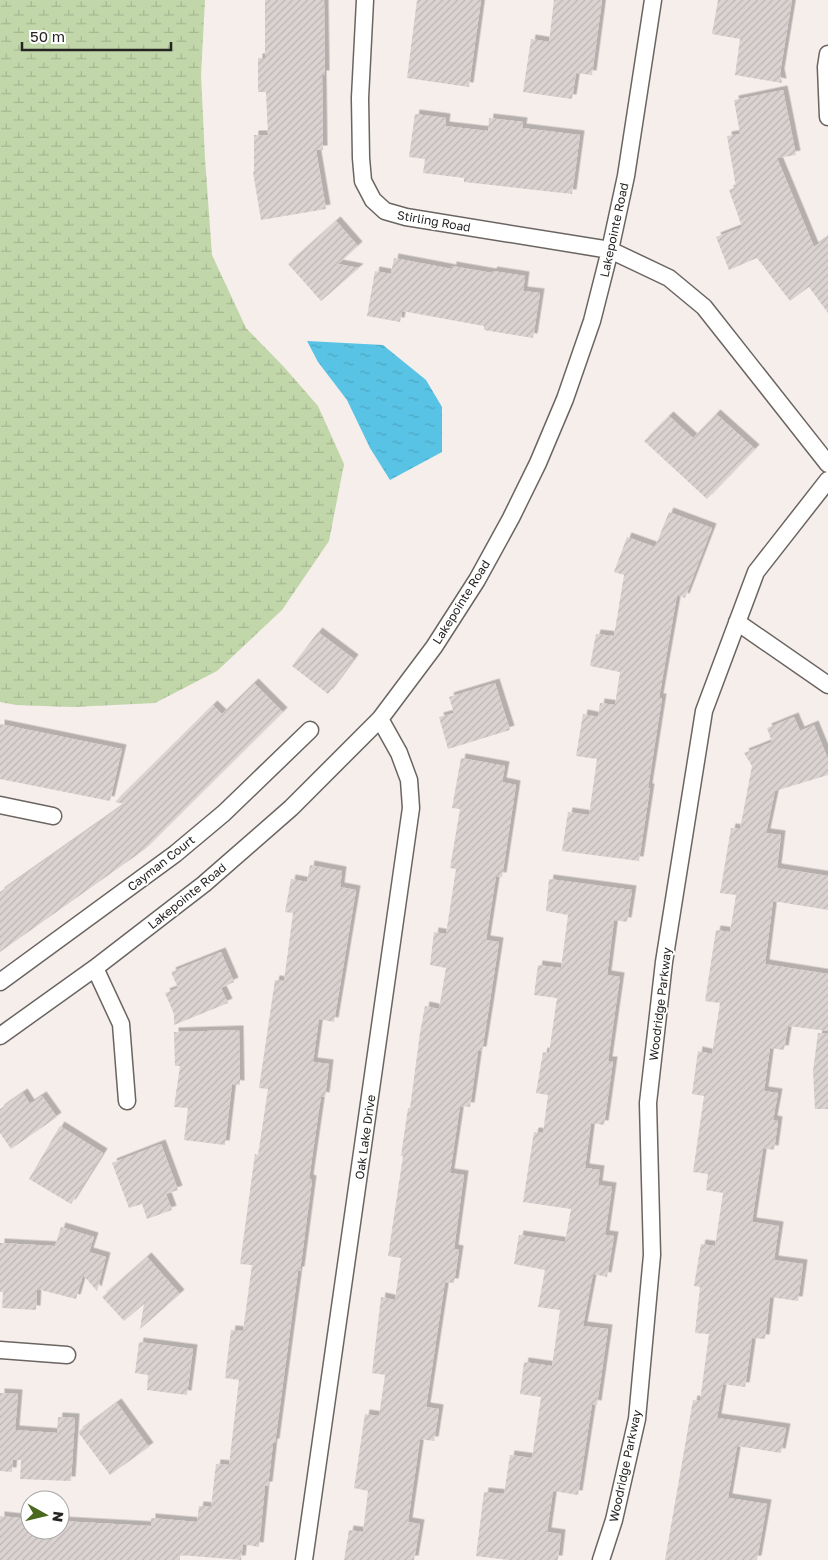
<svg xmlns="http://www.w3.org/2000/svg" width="828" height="1560" font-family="'Golos Text',sans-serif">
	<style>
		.wetland { fill: url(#wetland-marsh) }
		.water { fill: url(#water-ripples) }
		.building { fill: url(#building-hatch); filter: url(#shadow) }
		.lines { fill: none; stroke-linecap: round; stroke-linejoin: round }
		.street-casing { stroke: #6b6562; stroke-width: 19 }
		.street { stroke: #fff; stroke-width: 16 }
		.labels { text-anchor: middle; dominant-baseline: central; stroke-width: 4; stroke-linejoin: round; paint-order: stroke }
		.street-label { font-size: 12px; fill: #262422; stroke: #fff }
	</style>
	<defs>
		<pattern id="wetland-marsh" width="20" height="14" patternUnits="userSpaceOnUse" patternTransform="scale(1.25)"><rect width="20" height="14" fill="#c1d6a9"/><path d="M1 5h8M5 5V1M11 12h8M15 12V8" fill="none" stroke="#a6b891"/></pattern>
		<pattern id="water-ripples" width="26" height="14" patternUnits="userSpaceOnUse" patternTransform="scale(1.25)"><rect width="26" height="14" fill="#58c3e4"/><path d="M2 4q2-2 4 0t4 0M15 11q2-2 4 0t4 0" fill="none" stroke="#4ca7c3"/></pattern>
		<pattern id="building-hatch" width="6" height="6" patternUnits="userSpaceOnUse" patternTransform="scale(1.25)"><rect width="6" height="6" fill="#dbd3d2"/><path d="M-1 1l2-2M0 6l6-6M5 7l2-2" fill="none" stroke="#bcb5b4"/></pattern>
		<filter id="shadow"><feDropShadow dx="4.5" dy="-4.5" stdDeviation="0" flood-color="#0004"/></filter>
	</defs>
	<rect width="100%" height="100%" fill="#f5eeeb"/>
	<path class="wetland" d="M 0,0 L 205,0 L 201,75 L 205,159 L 212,255 L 246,328 L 284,367 L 318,406 L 344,464 L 329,541 L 282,610 L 217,671 L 155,703 L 73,707 L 16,705 L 0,702 Z"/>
	<path class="water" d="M 307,341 L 383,345 L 426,380 L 442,407 L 442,452 L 390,480 L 370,448 L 347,400 L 318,362 Z"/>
	<path class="building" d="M 265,0 L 324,0 L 325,75 L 322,75 L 323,150 L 316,150 L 326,209 L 261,220 L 253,172 L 254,171 L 254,135 L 268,135 L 266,92 L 258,92 L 258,58 L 265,58 Z
		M 417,0 L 481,0 L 469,87 L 407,78 Z
		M 554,0 L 602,0 L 592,75 L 576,73 L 572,99 L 523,92 L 531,39 L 549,42 Z
		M 718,0 L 792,0 L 780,73 L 782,83 L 735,75 L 740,39 L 712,34 Z
		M 783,90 L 796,155 L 777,158 L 814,247 L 828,237 L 828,313 L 809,287 L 790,301 L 757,258 L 729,270 L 716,237 L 742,227 L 729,190 L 736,187 L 727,136 L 740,134 L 734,100 Z
		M 415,114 L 446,118 L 445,126 L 488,131 L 489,118 L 523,122 L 522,128 L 580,135 L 572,194 L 464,182 L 464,178 L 423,173 L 425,159 L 409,157 Z
		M 336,221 L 358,246 L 338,264 L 359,268 L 321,301 L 288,264 Z
		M 394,258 L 452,269 L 452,266 L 492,273 L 493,271 L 525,276 L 523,291 L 540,293 L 533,338 L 484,330 L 484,326 L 402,311 L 400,322 L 367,316 L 375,271 L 391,274 Z
		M 716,414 L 755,449 L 707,499 L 644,441 L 669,416 L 693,438 Z
		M 669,512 L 712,528 L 685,598 L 677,595 L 659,698 L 662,698 L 648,788 L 650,788 L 639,861 L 562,851 L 568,812 L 589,815 L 597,759 L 576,756 L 583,714 L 598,717 L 600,703 L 615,705 L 620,672 L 590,666 L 596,634 L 614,636 L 624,575 L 614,572 L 627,537 L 655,547 Z
		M 318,632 L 354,659 L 328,694 L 292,666 Z
		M 254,683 L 283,712 L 144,850 L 0,952 L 0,892 L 125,804 L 115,802 L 213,705 L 222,714 Z
		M 495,683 L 510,730 L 448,749 L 439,717 L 454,713 L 449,697 Z
		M 794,717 L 800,731 L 814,725 L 828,759 L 828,775 L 775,791 L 766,833 L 781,835 L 777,868 L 828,876 L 828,910 L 773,901 L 765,964 L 828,974 L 828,1031 L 788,1026 L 784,1050 L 770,1048 L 764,1091 L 778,1093 L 773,1120 L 778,1121 L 774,1150 L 763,1148 L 752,1222 L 779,1226 L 774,1260 L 803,1264 L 798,1301 L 770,1297 L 765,1339 L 752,1338 L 745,1387 L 723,1384 L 717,1418 L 786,1428 L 781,1453 L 737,1446 L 728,1498 L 767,1504 L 757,1560 L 665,1560 L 693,1400 L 700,1401 L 709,1334 L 695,1333 L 700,1287 L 694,1286 L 701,1244 L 715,1246 L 723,1193 L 706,1190 L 708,1174 L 693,1172 L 704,1096 L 692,1094 L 698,1051 L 712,1054 L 720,1003 L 705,1001 L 716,930 L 730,932 L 736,895 L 720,893 L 731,828 L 740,829 L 752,766 L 744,753 L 772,742 L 767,728 Z
		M 0,724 L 122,749 L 110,801 L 0,779 Z
		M 461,758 L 505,766 L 502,782 L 516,785 L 502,877 L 496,876 L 486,940 L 499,942 L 489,1007 L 482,1051 L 478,1051 L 470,1107 L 460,1106 L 450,1173 L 464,1175 L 454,1249 L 459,1250 L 454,1283 L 445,1282 L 426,1407 L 439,1409 L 434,1441 L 420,1439 L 408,1522 L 420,1524 L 414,1560 L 344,1560 L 349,1530 L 363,1532 L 368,1491 L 354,1488 L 365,1414 L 379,1416 L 385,1375 L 372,1373 L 381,1297 L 395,1300 L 401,1258 L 388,1256 L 403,1156 L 401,1156 L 408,1108 L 410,1108 L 420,1033 L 425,1006 L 439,1009 L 446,968 L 430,965 L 434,932 L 446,934 L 456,869 L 450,868 L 460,809 L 452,808 Z
		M 310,865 L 342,871 L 340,887 L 356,890 L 334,1022 L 319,1019 L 313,1062 L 329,1064 L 325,1097 L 321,1096 L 309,1179 L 312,1180 L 300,1271 L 298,1271 L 275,1443 L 273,1443 L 268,1486 L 265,1486 L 259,1547 L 243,1544 L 241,1560 L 180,1555 L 180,1560 L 0,1560 L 0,1516 L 30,1519 L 30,1530 L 60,1530 L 60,1521 L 151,1526 L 151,1518 L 197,1522 L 199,1506 L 211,1507 L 216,1464 L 229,1465 L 239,1380 L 225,1378 L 231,1330 L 243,1331 L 252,1265 L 240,1264 L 255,1154 L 258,1155 L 268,1089 L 259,1088 L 275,980 L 284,981 L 293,913 L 285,912 L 291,879 L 307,882 Z
		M 549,879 L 632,890 L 627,922 L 614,920 L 607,975 L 620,977 L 608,1061 L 613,1061 L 604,1125 L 591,1123 L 585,1168 L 600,1170 L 598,1185 L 612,1187 L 605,1235 L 614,1236 L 607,1277 L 593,1274 L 583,1326 L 608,1329 L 597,1405 L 592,1404 L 578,1495 L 553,1491 L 547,1532 L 561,1534 L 558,1560 L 508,1560 L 476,1556 L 484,1492 L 504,1494 L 510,1455 L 532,1458 L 541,1397 L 520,1394 L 524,1362 L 552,1366 L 560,1310 L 538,1307 L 545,1270 L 514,1264 L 519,1235 L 565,1242 L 571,1209 L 523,1202 L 534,1132 L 543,1133 L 548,1095 L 536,1093 L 543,1052 L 549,1053 L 557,998 L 534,995 L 538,965 L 561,968 L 568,915 L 546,911 Z
		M 221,952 L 234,982 L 221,988 L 228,1003 L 174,1025 L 174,1014 L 165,993 L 178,988 L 171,972 Z
		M 239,1030 L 240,1085 L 232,1084 L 225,1145 L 184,1140 L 188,1108 L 174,1107 L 180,1066 L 175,1066 L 174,1032 Z
		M 818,1033 L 828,1034 L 828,1109 L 815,1109 L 813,1071 Z
		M 23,1093 L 30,1104 L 42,1096 L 57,1117 L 11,1149 L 0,1133 L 0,1109 Z
		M 60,1126 L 103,1153 L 71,1204 L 29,1179 Z
		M 161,1144 L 178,1190 L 166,1194 L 172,1210 L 147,1219 L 142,1204 L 129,1208 L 112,1163 Z
		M 61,1227 L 94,1237 L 89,1252 L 106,1257 L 97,1291 L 83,1275 L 76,1299 L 37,1289 L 36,1310 L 2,1308 L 3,1292 L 0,1292 L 0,1243 L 55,1246 Z
		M 147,1257 L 180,1294 L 140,1329 L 144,1304 L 124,1321 L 102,1297 Z
		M 139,1342 L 193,1349 L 187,1395 L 147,1390 L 148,1375 L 135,1373 Z
		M 0,1393 L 18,1394 L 15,1430 L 57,1433 L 58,1417 L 75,1418 L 71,1481 L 20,1479 L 21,1460 L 13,1460 L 12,1472 L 0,1471 Z
		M 117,1403 L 149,1447 L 110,1475 L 78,1432 Z"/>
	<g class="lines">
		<g class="street-casing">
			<path id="street" d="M 365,0 L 360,98 L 361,158 L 363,181 L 373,200 L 385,211 L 406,217 L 610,250 L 669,278 L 704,307 L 828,464
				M 828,54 L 826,67 L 828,117
				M 737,622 L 828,685
				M 0,805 L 53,816
				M 95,968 L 121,1024 L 127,1101
				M 0,982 L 175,854 L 224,813 L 310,730
				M 0,1036 L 95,968 L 204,884 L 291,808 L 380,719 L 434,647 L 477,580 L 511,518 L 538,463 L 565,399 L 592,321 L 610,250 L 626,176 L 653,0
				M 0,1350 L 67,1355
				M 304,1560 L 411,808 L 409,780 L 399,753 L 380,719
				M 601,1560 L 614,1520 L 637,1419 L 652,1255 L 648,1103 L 664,962 L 704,711 L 756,572 L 828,480"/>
		</g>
		<use href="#street" class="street"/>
	</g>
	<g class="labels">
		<g class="street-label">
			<text transform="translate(434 221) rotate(10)">Stirling Road</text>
			<text transform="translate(614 230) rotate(-78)">Lakepointe Road</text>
			<text transform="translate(461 602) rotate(-58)">Lakepointe Road</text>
			<text transform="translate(161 863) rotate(-38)">Cayman Court</text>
			<text transform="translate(187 896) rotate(-39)">Lakepointe Road</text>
			<text transform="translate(660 1004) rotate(-83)">Woodridge Parkway</text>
			<text transform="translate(365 1137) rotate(-82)">Oak Lake Drive</text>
			<text transform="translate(625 1466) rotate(-78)">Woodridge Parkway</text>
		</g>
	</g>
	<g transform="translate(45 1515) rotate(98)"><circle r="24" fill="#ffffff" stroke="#a8a7a7"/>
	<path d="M0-4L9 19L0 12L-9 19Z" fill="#4b691d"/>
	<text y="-8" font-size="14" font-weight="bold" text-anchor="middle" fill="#262422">N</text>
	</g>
	<path d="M22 42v8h149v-8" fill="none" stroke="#262422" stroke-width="2.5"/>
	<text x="30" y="42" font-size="15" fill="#262422" stroke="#ffffff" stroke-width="4" paint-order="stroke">50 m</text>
</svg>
